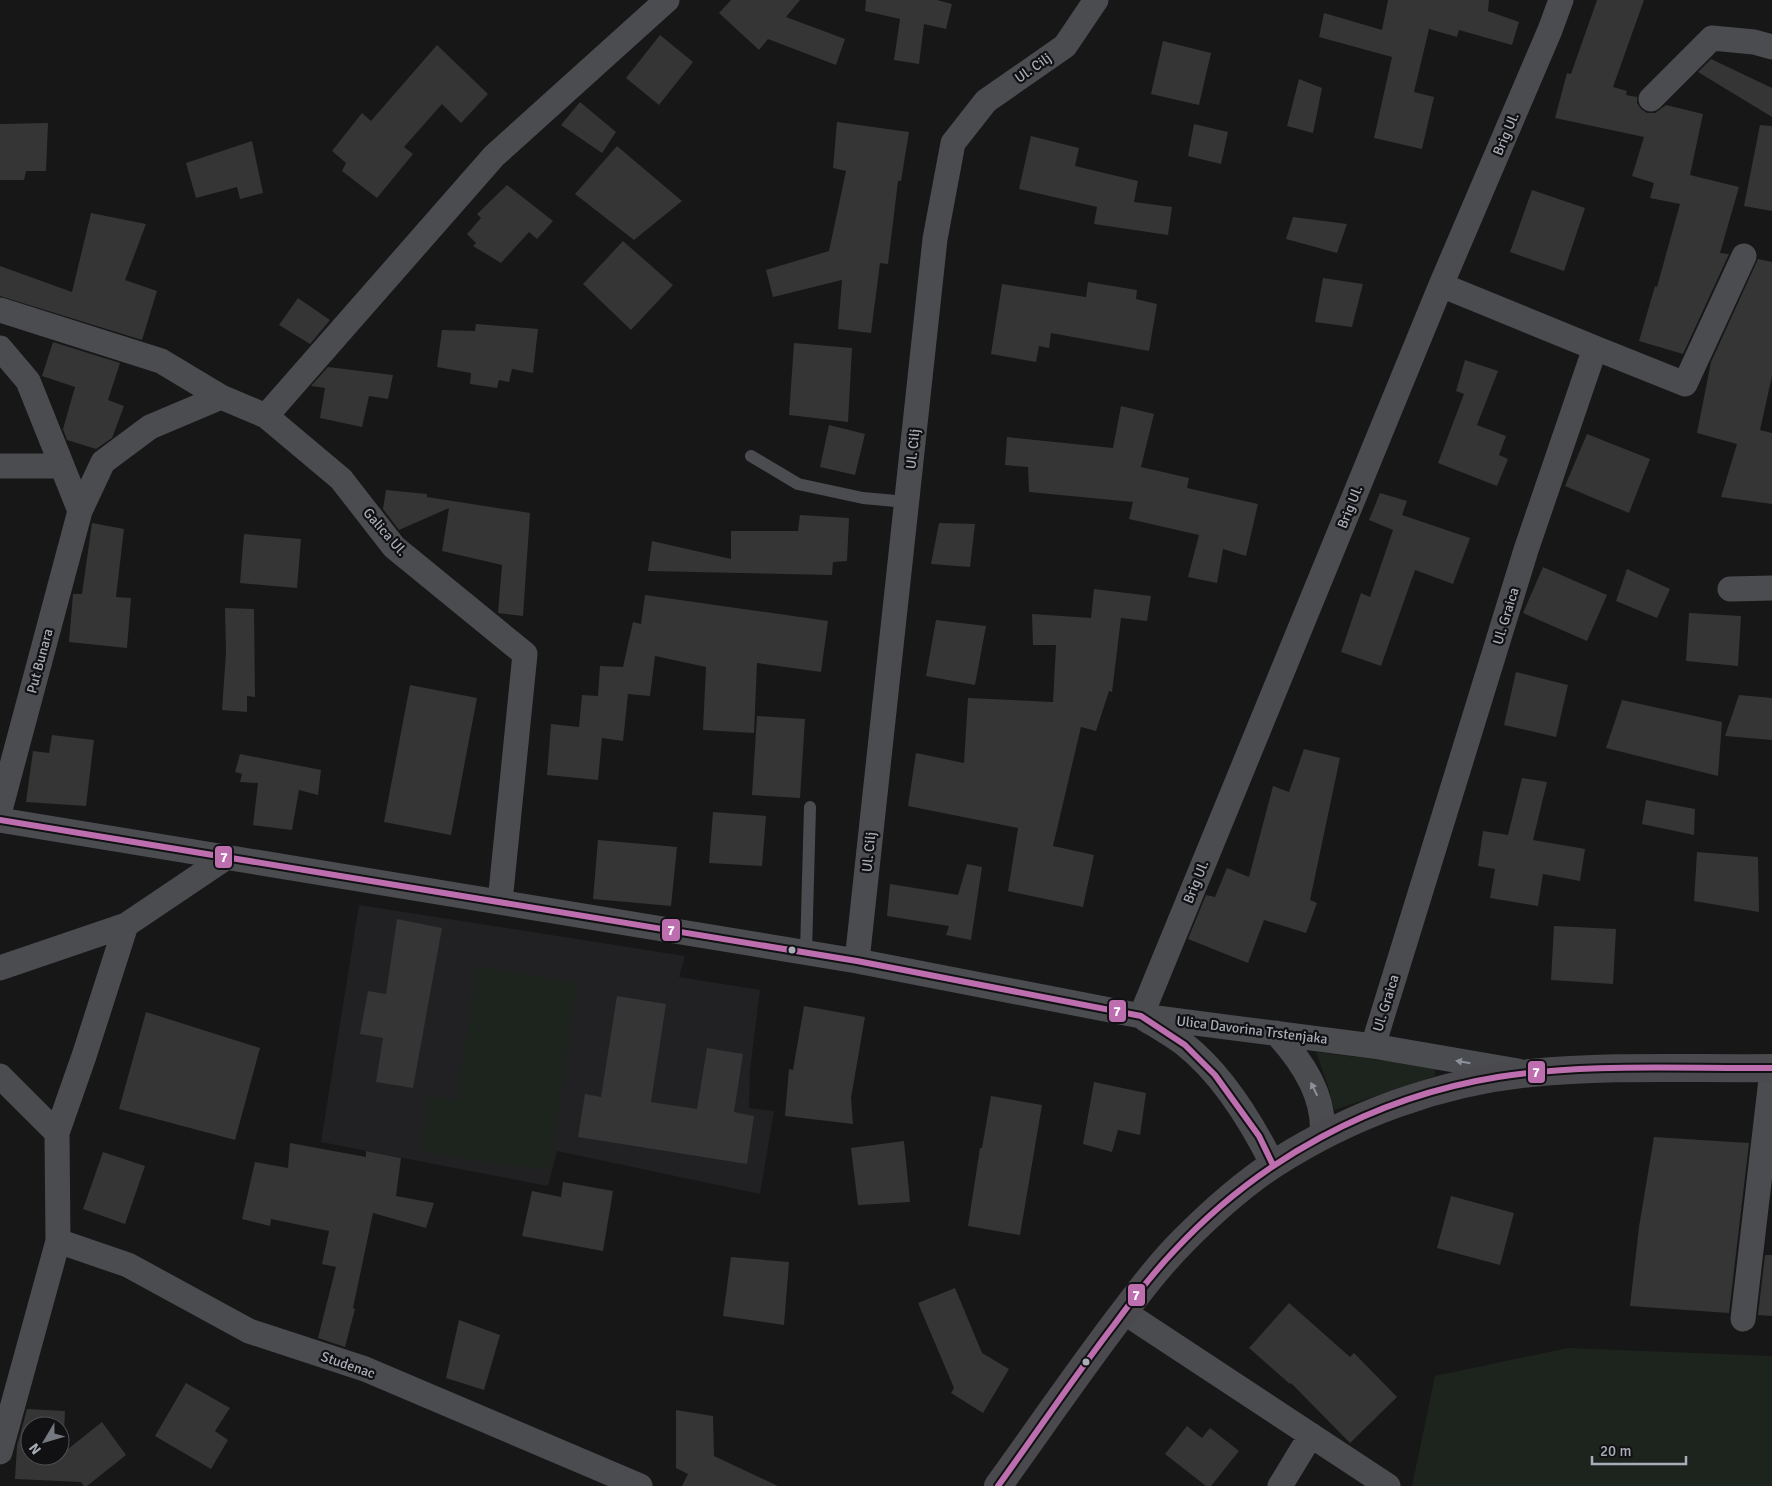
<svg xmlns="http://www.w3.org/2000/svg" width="1772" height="1486" font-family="Signika,sans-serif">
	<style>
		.built { fill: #212123 }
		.green { fill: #1d241e }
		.building { fill: #353536; fill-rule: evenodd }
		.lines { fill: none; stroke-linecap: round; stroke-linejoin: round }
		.lane { stroke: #4b4c50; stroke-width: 12 }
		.street { stroke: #4b4c50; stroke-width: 25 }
		.secondary { stroke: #4a4a4e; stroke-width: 28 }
		.bus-1-casing { stroke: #111113; stroke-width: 10 }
		.bus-1 { stroke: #bd6eaf; stroke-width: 6 }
		.oneway { fill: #8c9099 }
		.bus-dot { fill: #a8adb8; stroke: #111113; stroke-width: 2 }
		.labels { text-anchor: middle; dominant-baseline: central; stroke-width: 4.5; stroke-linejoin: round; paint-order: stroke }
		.street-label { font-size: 14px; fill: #a8adb8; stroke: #111113 }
		.line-badge { stroke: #111113; stroke-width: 2 }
		.badge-label { font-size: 14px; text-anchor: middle; font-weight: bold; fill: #fff }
	</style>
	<rect width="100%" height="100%" fill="#171717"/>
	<path class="built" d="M 359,905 L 685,956 L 679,977 L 760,990 L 750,1070 L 749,1108 L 774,1111 L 760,1194 L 557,1151 L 548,1186 L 321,1142 Z"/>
	<path class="green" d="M 477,967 L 577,983 L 550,1171 L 422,1152 L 429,1096 L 457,1100 Z
		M 1316,1052 L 1435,1067 L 1435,1076 L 1334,1110 L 1328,1086 Z
		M 1568,1348 L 1772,1356 L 1772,1486 L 1412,1486 L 1435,1376 Z"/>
	<path class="building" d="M 731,0 L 800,0 L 786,17 L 845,39 L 836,65 L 768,39 L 759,50 L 719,13 Z
		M 866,0 L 937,0 L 952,4 L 946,29 L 924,24 L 919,64 L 894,60 L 900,19 L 865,11 Z
		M 1388,0 L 1489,0 L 1488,11 L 1519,22 L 1512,45 L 1459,30 L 1457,37 L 1429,29 L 1414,92 L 1434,97 L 1422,149 L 1374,138 L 1392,57 L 1319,37 L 1324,13 L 1382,30 Z
		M 1597,0 L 1644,0 L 1613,87 L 1627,91 L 1626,95 L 1637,97 L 1637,103 L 1641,109 L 1647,113 L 1655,113 L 1666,105 L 1703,114 L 1690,175 L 1739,187 L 1720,253 L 1729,254 L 1683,354 L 1639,341 L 1655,286 L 1657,287 L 1680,204 L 1650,198 L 1654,183 L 1632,176 L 1644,137 L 1555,118 L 1567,73 L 1571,74 Z
		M 660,35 L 693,62 L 659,105 L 626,78 Z
		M 1163,41 L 1211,53 L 1199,105 L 1151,94 Z
		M 437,45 L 488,94 L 461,123 L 442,104 L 404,147 L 413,154 L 377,198 L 342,171 L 346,163 L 332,151 L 362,113 L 371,121 Z
		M 1711,59 L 1772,88 L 1772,117 L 1698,72 Z
		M 1299,79 L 1322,88 L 1313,133 L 1287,126 Z
		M 580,102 L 616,132 L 602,153 L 561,125 Z
		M 837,122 L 909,132 L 901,181 L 898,181 L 888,264 L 880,263 L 871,333 L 838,329 L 842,280 L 773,297 L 766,270 L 829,251 L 846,171 L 833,168 Z
		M 48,123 L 46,171 L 26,171 L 24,180 L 0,180 L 0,124 Z
		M 1194,124 L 1228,132 L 1221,164 L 1188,156 Z
		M 1760,125 L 1772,126 L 1772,211 L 1744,206 Z
		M 1031,136 L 1079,148 L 1075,166 L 1138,181 L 1134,202 L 1172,207 L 1168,235 L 1094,224 L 1097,207 L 1019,189 Z
		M 252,141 L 263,193 L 240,199 L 237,187 L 196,198 L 186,163 Z
		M 617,146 L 682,201 L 634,240 L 575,194 Z
		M 507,185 L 553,221 L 537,239 L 529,232 L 501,263 L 473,246 L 476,243 L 467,234 L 481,218 L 477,214 Z
		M 1532,190 L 1585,208 L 1564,271 L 1510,252 Z
		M 91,213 L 146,224 L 125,280 L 157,291 L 142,340 L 0,296 L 0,266 L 72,292 Z
		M 1293,217 L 1347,224 L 1337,253 L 1286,239 Z
		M 623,241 L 673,285 L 631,330 L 583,284 Z
		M 1758,259 L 1772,262 L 1772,376 L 1760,430 L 1772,433 L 1772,504 L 1721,497 L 1737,444 L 1697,433 L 1711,362 Z
		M 1323,278 L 1363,284 L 1352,327 L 1315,322 Z
		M 1088,282 L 1137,290 L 1136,299 L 1157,304 L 1149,351 L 1051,333 L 1049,348 L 1039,346 L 1036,362 L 991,354 L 1002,284 L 1086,297 Z
		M 298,298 L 330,320 L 310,344 L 279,325 Z
		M 476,324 L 538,329 L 533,373 L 512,369 L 509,382 L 499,380 L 497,388 L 470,384 L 471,373 L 437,367 L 442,330 L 475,331 Z
		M 53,342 L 120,363 L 108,400 L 124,406 L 112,438 L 96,449 L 67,440 L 63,429 L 75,387 L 42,376 Z
		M 794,343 L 852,348 L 848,422 L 789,415 Z
		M 1465,360 L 1498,371 L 1477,425 L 1506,436 L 1499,455 L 1508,459 L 1497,486 L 1438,463 L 1464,394 L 1456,391 Z
		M 328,367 L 393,375 L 388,399 L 369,396 L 362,427 L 320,418 L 325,388 L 311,386 Z
		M 1121,406 L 1154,414 L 1141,467 L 1189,478 L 1187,488 L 1258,504 L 1246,556 L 1223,549 L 1217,583 L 1188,577 L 1199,535 L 1129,519 L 1133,502 L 1029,492 L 1028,467 L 1005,465 L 1007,437 L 1113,448 Z
		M 829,425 L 865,434 L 855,475 L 820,467 Z
		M 1587,434 L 1650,459 L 1629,513 L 1565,486 Z
		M 386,490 L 427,494 L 427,497 L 530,513 L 523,616 L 498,613 L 502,565 L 442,551 L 449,508 L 399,530 L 383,509 Z
		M 1380,493 L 1407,501 L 1402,515 L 1470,538 L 1453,584 L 1415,570 L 1381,666 L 1341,652 L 1361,593 L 1370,597 L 1393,530 L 1369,520 Z
		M 800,515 L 849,518 L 847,561 L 833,562 L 832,575 L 648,571 L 652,541 L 731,559 L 731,531 L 798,531 Z
		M 92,523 L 124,529 L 116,597 L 131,598 L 127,648 L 69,642 L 73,594 L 82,594 Z
		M 939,523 L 975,524 L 970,567 L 931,564 Z
		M 244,534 L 301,539 L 297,588 L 240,583 Z
		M 1543,567 L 1607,595 L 1587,641 L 1523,613 Z
		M 1627,569 L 1670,589 L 1657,618 L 1616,601 Z
		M 1094,589 L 1151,596 L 1147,621 L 1121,618 L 1112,692 L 1109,691 L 1096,731 L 1081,727 L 1053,846 L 1094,855 L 1083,907 L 1008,891 L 1018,828 L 908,806 L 916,753 L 964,763 L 968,698 L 1053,702 L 1056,645 L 1033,645 L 1032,614 L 1091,618 Z
		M 645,595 L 828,621 L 821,672 L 757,663 L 754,733 L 703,730 L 706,667 L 655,656 L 650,696 L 628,694 L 623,741 L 602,738 L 598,780 L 547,775 L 551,724 L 579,727 L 582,695 L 598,696 L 600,666 L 623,667 L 633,622 L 641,624 Z
		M 225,608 L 254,609 L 255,697 L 247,696 L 247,712 L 222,710 L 226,653 Z
		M 1689,613 L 1741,616 L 1738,666 L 1686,661 Z
		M 936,620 L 986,626 L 975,685 L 926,676 Z
		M 1516,672 L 1568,685 L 1556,737 L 1504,725 Z
		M 410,685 L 477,698 L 451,835 L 384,822 Z
		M 1739,695 L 1772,698 L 1772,740 L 1725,736 Z
		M 1622,700 L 1722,722 L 1718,776 L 1606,748 Z
		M 757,716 L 805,719 L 800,798 L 752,795 Z
		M 52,735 L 94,740 L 86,806 L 26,802 L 33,751 L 49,753 Z
		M 1304,749 L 1340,758 L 1310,900 L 1317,903 L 1306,933 L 1264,920 L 1248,963 L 1188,939 L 1206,895 L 1215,897 L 1227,868 L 1249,877 L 1273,786 L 1289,792 Z
		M 240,754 L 321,770 L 318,795 L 299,790 L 292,830 L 253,825 L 258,783 L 240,782 L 242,774 L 235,772 Z
		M 1522,778 L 1547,782 L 1533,840 L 1585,849 L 1580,881 L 1543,874 L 1538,906 L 1490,898 L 1495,869 L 1478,866 L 1483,831 L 1508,835 Z
		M 1646,800 L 1695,809 L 1694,835 L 1642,824 Z
		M 713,812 L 766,816 L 762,866 L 709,863 Z
		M 598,840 L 677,847 L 671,906 L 593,899 Z
		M 1697,852 L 1758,857 L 1759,912 L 1694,901 Z
		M 967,864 L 982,867 L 971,940 L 946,935 L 949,926 L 887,916 L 890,884 L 958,895 Z
		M 397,919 L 442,928 L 413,1088 L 376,1082 L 383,1038 L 360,1034 L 368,991 L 386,994 Z
		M 1554,926 L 1616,929 L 1613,984 L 1551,980 Z
		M 617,996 L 666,1004 L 651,1102 L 697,1109 L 707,1048 L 743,1054 L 734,1112 L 754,1116 L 747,1164 L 578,1137 L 585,1094 L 601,1097 Z
		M 804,1006 L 865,1017 L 851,1098 L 853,1124 L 785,1116 L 789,1069 L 793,1070 Z
		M 146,1012 L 260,1048 L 235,1140 L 119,1109 Z
		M 1094,1082 L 1146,1093 L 1140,1135 L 1118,1130 L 1112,1152 L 1083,1144 Z
		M 991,1096 L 1042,1105 L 1020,1235 L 968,1226 L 980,1148 L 982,1148 Z
		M 1654,1137 L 1749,1143 L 1729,1313 L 1630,1306 L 1639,1227 Z
		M 904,1141 L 910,1202 L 858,1205 L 851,1148 Z
		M 290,1143 L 366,1157 L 366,1151 L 401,1158 L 396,1196 L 434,1203 L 426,1228 L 373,1213 L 353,1308 L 355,1309 L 345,1347 L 318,1338 L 336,1267 L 322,1264 L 329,1231 L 271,1219 L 270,1226 L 242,1219 L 255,1162 L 288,1168 Z
		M 103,1152 L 145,1166 L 125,1224 L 83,1209 Z
		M 563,1182 L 613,1191 L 603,1251 L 522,1236 L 532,1191 L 561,1197 Z
		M 1451,1196 L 1514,1213 L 1500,1265 L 1437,1248 Z
		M 1765,1255 L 1772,1255 L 1772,1316 L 1758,1315 Z
		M 731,1257 L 789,1262 L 784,1325 L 723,1316 Z
		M 955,1288 L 982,1353 L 1009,1369 L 983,1413 L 951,1393 L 954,1388 L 918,1303 Z
		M 1289,1303 L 1350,1357 L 1354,1353 L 1397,1397 L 1350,1443 L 1291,1383 L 1290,1384 L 1249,1348 Z
		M 459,1320 L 500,1335 L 484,1390 L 446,1378 Z
		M 186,1383 L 230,1408 L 215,1431 L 228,1440 L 211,1469 L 155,1436 Z
		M 27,1409 L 65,1411 L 63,1453 L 102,1422 L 126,1455 L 87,1486 L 84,1486 L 81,1482 L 15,1479 L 17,1446 ZM 30,1426 L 60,1426 L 60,1456 L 30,1456 Z
		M 676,1410 L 713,1416 L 714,1456 L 778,1486 L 682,1486 L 688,1474 L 676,1468 Z
		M 1187,1426 L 1202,1438 L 1210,1428 L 1239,1451 L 1211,1486 L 1206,1486 L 1165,1454 Z"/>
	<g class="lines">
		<path class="lane" d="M 751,456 L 798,484 L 863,498 L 907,502
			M 806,952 L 810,807"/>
		<path class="street" d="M 1651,99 L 1712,38 L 1754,42 L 1772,47
			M 0,310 L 161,361 L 221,397
			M 0,348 L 28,381 L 80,511
			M 1595,348 L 1685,384 L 1744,256
			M 266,416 L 494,156 L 667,0
			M 0,466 L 62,466
			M 1730,589 L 1772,588
			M 0,810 L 80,511 L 103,462 L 150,427 L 221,397 L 266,416 L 341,479 L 394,547 L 525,654 L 500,902
			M 0,820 L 857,961 L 1141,1016 L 1373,1046 L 1518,1071
			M 857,961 L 935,239 L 953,143 L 986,101 L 1065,46 L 1096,0
			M 0,968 L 126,925
			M 1141,1016 L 1441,285 L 1550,30 L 1561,0
			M 1145,1019 C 1158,1027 1172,1035 1184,1044 C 1221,1073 1252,1123 1273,1165
			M 1276,1033 C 1302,1061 1326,1096 1322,1136
			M 1373,1046 L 1526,550 L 1595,348 L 1441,285
			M 0,1076 L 57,1133
			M 58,1241 L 128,1265 L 249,1331 L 365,1369 L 640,1486
			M 1124,1312 L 1388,1486
			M 1743,1319 L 1772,1071
			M 0,1452 L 58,1241 L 57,1133 L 84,1056 L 126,925 L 227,857
			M 1280,1486 L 1311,1435"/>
		<path class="secondary" d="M 998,1486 C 1040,1428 1080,1369 1123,1313 C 1142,1288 1161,1263 1184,1240 C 1211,1213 1242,1185 1274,1164 C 1350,1115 1440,1082 1531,1073 C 1610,1065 1692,1069 1772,1068"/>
		<g class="bus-1-casing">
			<path id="bus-1" d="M 0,820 L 857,961 L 1141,1016 L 1185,1045 L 1215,1075 L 1259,1136 L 1273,1165
				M 998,1486 C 1037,1432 1074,1377 1114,1325 C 1133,1299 1152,1274 1174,1251 C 1259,1159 1374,1097 1498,1077 C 1588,1063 1681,1069 1772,1068"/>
		</g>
		<use href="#bus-1" class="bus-1"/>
	</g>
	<defs><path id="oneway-solid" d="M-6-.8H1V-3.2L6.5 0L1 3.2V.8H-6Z" transform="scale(1.25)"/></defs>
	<g class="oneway">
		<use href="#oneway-solid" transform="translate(1463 1062) rotate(-170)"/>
		<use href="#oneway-solid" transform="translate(1314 1089) rotate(-116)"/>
	</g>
	<g class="bus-dot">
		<circle cx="792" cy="950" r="4.5"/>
		<circle cx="1086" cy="1362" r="4.5"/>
	</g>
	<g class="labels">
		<g class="street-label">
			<text transform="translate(1033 68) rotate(-35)">Ul. Cilj</text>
			<text transform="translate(1506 134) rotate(-67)">Brig Ul.</text>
			<text transform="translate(913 449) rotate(-84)">Ul. Cilj</text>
			<text transform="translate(1350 507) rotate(-68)">Brig Ul.</text>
			<text transform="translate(385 532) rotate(49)">Galica Ul.</text>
			<text transform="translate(1506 616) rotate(-73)">Ul. Graica</text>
			<text transform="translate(40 661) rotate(-75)">Put Bunara</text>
			<text transform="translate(869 852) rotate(-84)">Ul. Cilj</text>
			<text transform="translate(1196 882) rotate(-68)">Brig Ul.</text>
			<text transform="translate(1386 1003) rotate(-73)">Ul. Graica</text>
			<text transform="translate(1252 1030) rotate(7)">Ulica Davorina Trstenjaka</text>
			<text transform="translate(348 1365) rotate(19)">Studenac</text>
		</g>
	</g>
	<g class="line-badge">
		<rect x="214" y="845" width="19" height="24" rx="5" fill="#bd6eaf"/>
		<rect x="661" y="918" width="20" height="24" rx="5" fill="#bd6eaf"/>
		<rect x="1108" y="999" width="19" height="24" rx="5" fill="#bd6eaf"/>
		<rect x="1527" y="1060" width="19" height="24" rx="5" fill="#bd6eaf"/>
		<rect x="1127" y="1283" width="19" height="24" rx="5" fill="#bd6eaf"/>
	</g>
	<g class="badge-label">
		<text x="224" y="862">7</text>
		<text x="671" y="935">7</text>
		<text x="1117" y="1016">7</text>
		<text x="1536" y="1077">7</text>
		<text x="1136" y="1300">7</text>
	</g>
	<g transform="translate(45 1441) rotate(232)"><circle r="24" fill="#111113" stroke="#4d4f55"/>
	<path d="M0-4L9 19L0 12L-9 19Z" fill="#757880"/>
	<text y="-8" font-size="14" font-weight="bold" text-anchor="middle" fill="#a8adb8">N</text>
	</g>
	<path d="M1592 1456v8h94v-8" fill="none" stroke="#a8adb8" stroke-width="2.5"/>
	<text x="1600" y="1456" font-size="15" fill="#a8adb8" stroke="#111113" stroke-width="4" paint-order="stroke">20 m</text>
</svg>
